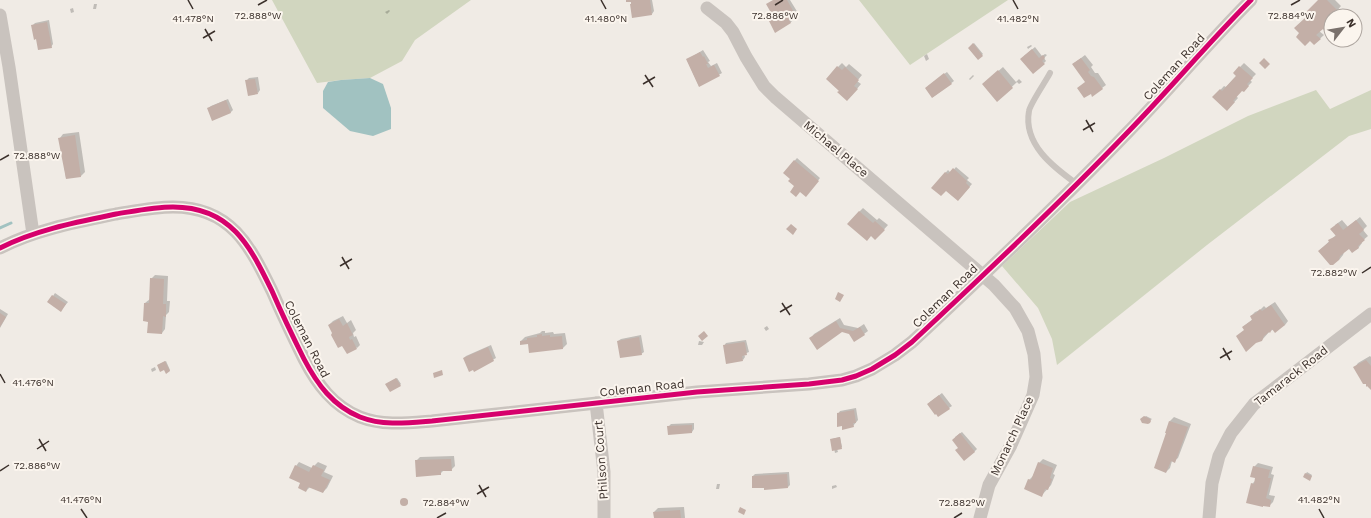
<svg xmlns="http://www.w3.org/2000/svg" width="1371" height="518" font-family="'Work Sans',sans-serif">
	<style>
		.green { fill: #d1d6bf }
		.water { fill: #a1c2c1 }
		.shadow { fill: #0003 }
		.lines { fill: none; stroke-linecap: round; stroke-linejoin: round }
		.stream { stroke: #a1c2c1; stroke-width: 3 }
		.building { fill: #c3afa7 }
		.lane { stroke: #c9c3be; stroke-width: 6 }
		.street { stroke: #c9c3be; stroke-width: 13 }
		.cycleway-casing { stroke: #fbf5ee; stroke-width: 8 }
		.cycleway { stroke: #d6006c; stroke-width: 5 }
		.ticks { fill: none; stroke: #3b302b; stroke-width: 1.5 }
		.labels { text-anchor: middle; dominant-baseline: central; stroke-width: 4; stroke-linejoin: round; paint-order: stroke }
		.street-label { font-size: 12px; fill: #3b302b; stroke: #fbf5ee }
		.ticks-label { font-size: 10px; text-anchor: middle; fill: #3b302b; stroke: #fbf5ee; stroke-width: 4; stroke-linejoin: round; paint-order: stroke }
	</style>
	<rect width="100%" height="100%" fill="#f0ebe5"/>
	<path class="green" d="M 272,0 L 471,0 L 415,40 L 402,61 L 370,78 L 341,80 L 317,83 Z
		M 859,0 L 1008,0 L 910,65 Z
		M 1316,90 L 1330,109 L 1371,90 L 1371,129 L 1349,136 L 1207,245 L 1057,365 L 1052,339 L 1038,308 L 1002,266 L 1070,202 L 1164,158 L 1248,116 Z"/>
	<path class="water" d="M 370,78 L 383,84 L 391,108 L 391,129 L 373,136 L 350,131 L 323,108 L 323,91 L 328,82 L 341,80 Z"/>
	<path class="shadow" d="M 627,0 L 652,0 L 654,11 L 652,14 L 631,4 L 632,0 Z
		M 773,0 L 790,0 L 798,13 L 791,18 L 793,20 L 790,23 L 775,17 Z
		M 1319,0 L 1335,0 L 1341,6 L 1336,12 L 1340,16 L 1331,16 L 1331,30 L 1323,27 L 1319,31 L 1324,35 L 1314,44 L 1295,28 L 1309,15 Z
		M 94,4 L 97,4 L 96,9 L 93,9 Z
		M 73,8 L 74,12 L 71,13 L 70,9 Z
		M 389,10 L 390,11 L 387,14 L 385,12 Z
		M 49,20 L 53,44 L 51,47 L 37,38 L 33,25 L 35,23 Z
		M 974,43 L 983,54 L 978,59 L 969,48 Z
		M 1031,45 L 1032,46 L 1028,49 L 1027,47 Z
		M 1035,47 L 1042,56 L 1045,54 L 1047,55 L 1044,58 L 1046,61 L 1044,63 L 1024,56 Z
		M 703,50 L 710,61 L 708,62 L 711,66 L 717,63 L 722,73 L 699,86 L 687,60 Z
		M 927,54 L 929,59 L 926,61 L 924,56 Z
		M 1085,55 L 1093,65 L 1091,67 L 1095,73 L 1098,73 L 1106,85 L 1102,88 L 1086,82 L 1073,64 Z
		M 842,63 L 846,67 L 849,64 L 862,75 L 857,81 L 861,84 L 851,96 L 840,91 L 838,67 Z
		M 1244,63 L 1256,74 L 1250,80 L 1252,82 L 1243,91 L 1242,90 L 1236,96 L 1238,98 L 1227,110 L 1214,97 L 1224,86 L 1226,87 L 1237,75 L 1234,73 Z
		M 1003,67 L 1016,82 L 1019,79 L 1022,82 L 1019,84 L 1017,82 L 997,101 L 987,81 Z
		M 947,72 L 954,81 L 933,97 L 928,86 Z
		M 973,75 L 974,76 L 970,80 L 969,79 Z
		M 258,77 L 260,90 L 258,93 L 246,81 L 249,78 Z
		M 228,99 L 233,110 L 231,112 L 213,120 L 208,109 L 211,106 Z
		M 79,132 L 85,172 L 81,176 L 66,178 L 60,138 L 63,134 Z
		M 797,158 L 820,178 L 808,193 L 796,186 L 792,179 L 784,173 Z
		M 956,167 L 969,178 L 967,180 L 972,184 L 958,200 L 946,189 L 933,187 L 948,170 L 951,173 Z
		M 863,208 L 877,220 L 879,218 L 888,225 L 879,235 L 871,235 L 859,212 Z
		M 1360,217 L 1367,226 L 1363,230 L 1368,236 L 1361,242 L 1362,243 L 1359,247 L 1352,252 L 1349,248 L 1344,252 L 1343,255 L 1339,260 L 1319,251 L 1336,235 L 1335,225 L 1342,220 L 1348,227 Z
		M 155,275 L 168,276 L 167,301 L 170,301 L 169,312 L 166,315 L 165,329 L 162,333 L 149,321 L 144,321 L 145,303 L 150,299 L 151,279 Z
		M 55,293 L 68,302 L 63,308 L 53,296 Z
		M 1275,302 L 1288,321 L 1285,325 L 1270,331 L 1262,340 L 1245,330 L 1243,327 L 1253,319 L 1251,316 L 1255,312 L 1260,310 L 1264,306 L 1266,308 Z
		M 0,309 L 8,314 L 0,328 Z
		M 343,316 L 347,323 L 351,320 L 356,330 L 353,333 L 354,337 L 356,336 L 360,345 L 357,348 L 333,333 L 329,325 L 333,321 Z
		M 840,318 L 844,325 L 858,328 L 864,324 L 868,331 L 864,334 L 842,331 L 811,338 L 814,334 Z
		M 767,326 L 769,329 L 766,331 L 764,328 Z
		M 542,331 L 545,331 L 545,333 L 553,332 L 554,334 L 565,333 L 567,344 L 563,348 L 521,341 L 525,337 L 540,333 Z
		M 641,335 L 644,352 L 641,354 L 618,341 L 621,339 Z
		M 746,340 L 749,352 L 744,354 L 745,357 L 743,360 L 724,346 L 726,343 Z
		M 699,341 L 704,342 L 702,345 L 698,345 Z
		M 491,345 L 496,358 L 474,370 L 464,358 L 466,356 Z
		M 1370,356 L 1371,357 L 1371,388 L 1355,367 L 1358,363 Z
		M 166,361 L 170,370 L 170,371 L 158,365 Z
		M 155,367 L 156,370 L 152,372 L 151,369 Z
		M 397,378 L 401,384 L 400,385 L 388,383 Z
		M 942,393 L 952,406 L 938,415 L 930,402 Z
		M 856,408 L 858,420 L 853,426 L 838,414 L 840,411 Z
		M 1146,416 L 1152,419 L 1147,423 L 1142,419 Z
		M 1174,417 L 1191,424 L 1178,458 L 1174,461 L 1172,461 L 1170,468 L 1166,472 L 1168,433 L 1166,432 L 1170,421 Z
		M 694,423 L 694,429 L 692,432 L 668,427 L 671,424 Z
		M 962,432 L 977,449 L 974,452 L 959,447 L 955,437 Z
		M 840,437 L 842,447 L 837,449 L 838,452 L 835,453 L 832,439 Z
		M 454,456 L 455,466 L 451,470 L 444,470 L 440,474 L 416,461 L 420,457 Z
		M 1043,459 L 1057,465 L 1053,474 L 1055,475 L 1051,485 L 1042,495 L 1029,480 L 1033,476 L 1039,463 Z
		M 299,462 L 312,468 L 318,462 L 327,466 L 324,472 L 333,476 L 327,488 L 323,492 L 310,487 L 306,491 L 296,466 Z
		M 1258,463 L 1273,467 L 1271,474 L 1274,475 L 1269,495 L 1275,496 L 1273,502 L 1269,506 L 1252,484 L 1256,480 L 1254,467 Z
		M 789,472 L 790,485 L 788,487 L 753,476 L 755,474 Z
		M 1307,472 L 1312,475 L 1310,479 L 1304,477 Z
		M 717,484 L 720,484 L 719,489 L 716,489 Z
		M 836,485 L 837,487 L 832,489 L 832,486 Z
		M402 502a3 3 0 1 1 6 0a3 3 0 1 1-6 0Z
		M 684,507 L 685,518 L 655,518 L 654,512 L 658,508 Z"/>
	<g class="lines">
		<path class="stream" d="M 0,228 L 11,223"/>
	</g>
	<path class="building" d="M 626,0 L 650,0 L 652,15 L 632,18 L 630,4 L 631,4 L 631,2 L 626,2 Z
		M 773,0 L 787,0 L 796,16 L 789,20 L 791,23 L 775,33 L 769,21 L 774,18 L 766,4 Z
		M 1318,0 L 1327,0 L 1338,11 L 1333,16 L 1331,16 L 1331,32 L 1328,35 L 1323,29 L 1316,35 L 1321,39 L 1314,45 L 1310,41 L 1305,46 L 1296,37 L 1299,33 L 1294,28 L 1305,18 L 1308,21 L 1311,18 L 1305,13 Z
		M 47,22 L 52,48 L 38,50 L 36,39 L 34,40 L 31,25 Z
		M 973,43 L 983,56 L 978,60 L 968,48 Z
		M 1032,49 L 1039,58 L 1043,55 L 1045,58 L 1042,61 L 1045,64 L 1033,74 L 1020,59 Z
		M 700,52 L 703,57 L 704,56 L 708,64 L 706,64 L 708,68 L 714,65 L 720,76 L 699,87 L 686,59 Z
		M 1081,58 L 1090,70 L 1088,72 L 1091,76 L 1094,77 L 1103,89 L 1092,97 L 1091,94 L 1084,98 L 1077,88 L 1085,82 L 1072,64 Z
		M 1264,58 L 1270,64 L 1265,69 L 1259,63 Z
		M 837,66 L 842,70 L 845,67 L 859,80 L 854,86 L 858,89 L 847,101 L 837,92 L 839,91 L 826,79 Z
		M 1239,66 L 1253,78 L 1247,84 L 1249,86 L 1244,92 L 1242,91 L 1233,101 L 1235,102 L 1227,111 L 1212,97 L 1220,89 L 1222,91 L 1236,76 L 1233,73 Z
		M 998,70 L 1013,88 L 997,102 L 982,84 Z
		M 944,73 L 952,84 L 932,98 L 925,88 Z
		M 255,79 L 258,94 L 248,96 L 245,80 Z
		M 226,100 L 231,113 L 212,121 L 207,108 Z
		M 75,135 L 81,177 L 66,179 L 58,138 Z
		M 794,160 L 819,181 L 806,197 L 800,192 L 796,197 L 790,192 L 794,186 L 788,181 L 790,179 L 783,173 Z
		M 953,168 L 967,181 L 966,183 L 970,187 L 958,201 L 946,191 L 941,196 L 931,188 L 945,172 L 948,174 Z
		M 859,211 L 873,223 L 875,221 L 885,230 L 875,240 L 871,236 L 867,241 L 847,224 Z
		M 1356,220 L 1364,230 L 1359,234 L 1365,240 L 1358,246 L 1359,248 L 1352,253 L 1349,249 L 1340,256 L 1339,260 L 1333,265 L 1330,265 L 1318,251 L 1329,242 L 1328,240 L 1336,236 L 1330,229 L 1338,223 L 1343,230 Z
		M 791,224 L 797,229 L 793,235 L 786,229 Z
		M 150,278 L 164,279 L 163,304 L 166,304 L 166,317 L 163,316 L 162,334 L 147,333 L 148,322 L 143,321 L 144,303 L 149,303 Z
		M 838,292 L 844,295 L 840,302 L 835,299 Z
		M 52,295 L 66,304 L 61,312 L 47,302 Z
		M 1271,305 L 1285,325 L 1275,333 L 1272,329 L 1270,333 L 1269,332 L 1264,336 L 1262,341 L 1256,343 L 1246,352 L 1236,336 L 1244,330 L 1242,327 L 1252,320 L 1250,316 L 1256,313 L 1260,309 L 1262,311 Z
		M 0,313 L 6,317 L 0,327 Z
		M 339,319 L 343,326 L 347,323 L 353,335 L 349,337 L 350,340 L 352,339 L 357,349 L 347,354 L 342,346 L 338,348 L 331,335 L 332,333 L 328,325 Z
		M 836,321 L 840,328 L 853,331 L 860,327 L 865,335 L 854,342 L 849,334 L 842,332 L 817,350 L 809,338 Z
		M 704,331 L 708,336 L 702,341 L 698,336 Z
		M 542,334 L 542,336 L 550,335 L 550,337 L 562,336 L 563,349 L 529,353 L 528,344 L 520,345 L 520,341 L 527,340 L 527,338 L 537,337 L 537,335 Z
		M 639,337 L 642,355 L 620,358 L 617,341 Z
		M 744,342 L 745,343 L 747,355 L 742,356 L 743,361 L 726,364 L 723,345 Z
		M 488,347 L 494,361 L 474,372 L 473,370 L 469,372 L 463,358 Z
		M 1366,360 L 1371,366 L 1371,390 L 1367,386 L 1366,387 L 1366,384 L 1363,384 L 1353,367 Z
		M 165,361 L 170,371 L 166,374 L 164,370 L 160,372 L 157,365 Z
		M 442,370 L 443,375 L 434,378 L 433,373 Z
		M 396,378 L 401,386 L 390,392 L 385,384 Z
		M 939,395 L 950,409 L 938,417 L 936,414 L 935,415 L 927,404 Z
		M 854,410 L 856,423 L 853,423 L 854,427 L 842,430 L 842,426 L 837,427 L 837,413 Z
		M 1144,416 L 1150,419 L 1151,421 L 1150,423 L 1148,424 L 1142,423 L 1140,419 Z
		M 1169,421 L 1188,427 L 1175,463 L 1171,461 L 1166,473 L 1154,468 L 1166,433 L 1165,433 Z
		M 692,425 L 692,433 L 668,435 L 667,426 Z
		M 960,433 L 975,452 L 964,461 L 955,450 L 958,448 L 952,440 Z
		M 840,437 L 842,449 L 832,451 L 830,439 Z
		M 451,459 L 452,471 L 441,471 L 441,475 L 439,475 L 416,477 L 415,460 Z
		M 1038,462 L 1053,468 L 1050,478 L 1052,479 L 1048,490 L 1045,489 L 1042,497 L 1024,489 L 1028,479 L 1031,480 Z
		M 295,465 L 309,472 L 313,465 L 324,470 L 321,476 L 330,480 L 323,493 L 308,487 L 306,492 L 298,488 L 300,483 L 289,478 Z
		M 1253,466 L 1270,470 L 1268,478 L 1271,478 L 1266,498 L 1271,500 L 1270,507 L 1263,506 L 1263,507 L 1246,503 L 1251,483 L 1254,484 L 1255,478 L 1250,477 Z
		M 1305,473 L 1312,476 L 1310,481 L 1303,477 Z
		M 787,474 L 788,488 L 764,490 L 764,488 L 752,488 L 752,476 Z
		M400 502a4 4 0 1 1 8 0a4 4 0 1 1-8 0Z
		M 740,507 L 746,510 L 744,515 L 738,512 Z
		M 680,510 L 681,518 L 654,518 L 653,512 Z"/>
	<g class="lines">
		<path class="lane" d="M 1050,73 C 1046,81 1030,104 1029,111 C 1023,144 1053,167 1077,184"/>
		<path class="street" d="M 707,8 L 726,23 L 733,32 L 746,57 L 764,86 L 775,97 L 994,285 L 1015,308 L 1028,331 L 1034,354 L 1036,377 L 1033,395 L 1011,445 L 989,485 L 980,518
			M 0,15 L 9,67 L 33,234
			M 0,248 C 35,230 77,222 116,214 C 135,211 154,207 173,207 C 231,207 250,246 272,291 C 282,314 293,337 304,359 C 317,384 333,406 360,417 C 383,426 407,423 432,421 L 697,392 L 809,384 L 842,380 L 856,376 L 872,369 L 895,355 L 912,342 C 985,274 1058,205 1127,133 C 1169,90 1208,43 1251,0
			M 596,403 L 604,472 L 604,518
			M 1209,518 L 1212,483 L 1219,456 L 1231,433 L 1254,404 L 1371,314"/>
		<g class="cycleway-casing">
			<path id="cycleway" d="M 0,248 C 35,230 77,222 116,214 C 135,211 154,207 173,207 C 231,207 250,246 272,291 C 282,314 293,337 304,359 C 317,384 333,406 360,417 C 383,426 407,423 432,421 L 697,392 L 809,384 L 842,380 L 856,376 L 872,369 L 895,355 L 912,342 C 985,274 1058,205 1127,133 C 1169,90 1208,43 1251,0"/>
		</g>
		<use href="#cycleway" class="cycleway"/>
	</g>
	<path class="ticks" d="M 188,0 L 193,9M 601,0 L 606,9M 1013,0 L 1018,9M 258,5 L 267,0M 775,5 L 783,0M 1291,5 L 1300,0M 205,29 L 212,41M 203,38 L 215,31M 645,75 L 653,87M 643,84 L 655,77M 1086,120 L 1093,132M 1083,130 L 1095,123M 0,160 L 9,155M 342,257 L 349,269M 340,266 L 352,259M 1362,273 L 1371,267M 782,303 L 790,315M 780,312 L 792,305M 1223,348 L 1230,360M 1220,358 L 1232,351M 0,374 L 5,383M 39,439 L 46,451M 37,449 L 49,441M 0,471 L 9,465M 479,485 L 486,497M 477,494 L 489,487M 81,509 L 87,518M 1319,509 L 1324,518M 437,518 L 446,513M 954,518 L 962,513"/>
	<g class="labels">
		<g class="street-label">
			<text transform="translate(1174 67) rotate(-48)">Coleman Road</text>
			<text transform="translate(836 149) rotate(40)">Michael Place</text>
			<text transform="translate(945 296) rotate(-44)">Coleman Road</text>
			<text transform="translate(307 339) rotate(63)">Coleman Road</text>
			<text transform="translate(1291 376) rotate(-38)">Tamarack Road</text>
			<text transform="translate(642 388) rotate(-6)">Coleman Road</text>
			<text transform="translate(1012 436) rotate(-65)">Monarch Place</text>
			<text transform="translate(601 460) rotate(-94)">Philson Court</text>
		</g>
	</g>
	<g class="ticks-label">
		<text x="258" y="19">72.888°W</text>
		<text x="775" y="19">72.886°W</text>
		<text x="1291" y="19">72.884°W</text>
		<text x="193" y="22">41.478°N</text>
		<text x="606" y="22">41.480°N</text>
		<text x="1018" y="22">41.482°N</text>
		<text x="37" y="159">72.888°W</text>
		<text x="1334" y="276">72.882°W</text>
		<text x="33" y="386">41.476°N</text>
		<text x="37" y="469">72.886°W</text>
		<text x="81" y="503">41.476°N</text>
		<text x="1319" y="503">41.482°N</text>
		<text x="446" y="506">72.884°W</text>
		<text x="962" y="506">72.882°W</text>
	</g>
	<g transform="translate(1343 28) rotate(59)"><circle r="19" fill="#fbf5ee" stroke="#aea6a0"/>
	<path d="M0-3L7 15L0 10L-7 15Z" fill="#7a716c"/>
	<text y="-6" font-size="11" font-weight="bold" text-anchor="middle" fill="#3b302b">N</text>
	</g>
</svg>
